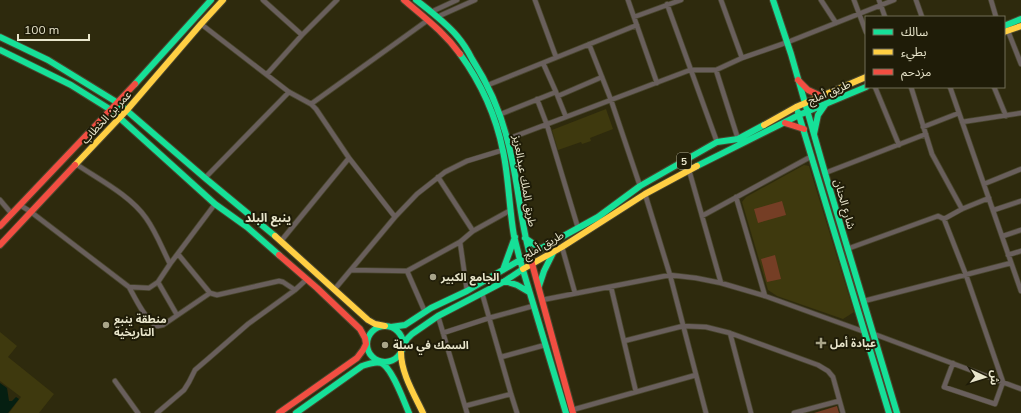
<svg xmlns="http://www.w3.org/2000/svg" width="1021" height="413" font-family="Mulish,'Noto Sans Arabic',sans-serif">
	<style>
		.built { fill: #3e390e }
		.green { fill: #753e25 }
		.water { fill: #051f11 }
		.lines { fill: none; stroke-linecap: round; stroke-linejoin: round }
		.street-casing { stroke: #49462e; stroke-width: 6 }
		.fast-casing { stroke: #49462e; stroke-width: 8 }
		.slow-casing { stroke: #49462e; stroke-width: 8 }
		.jam-casing { stroke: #49462e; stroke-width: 8 }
		.street { stroke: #695f5c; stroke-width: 4.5 }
		.fast { stroke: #16e098; stroke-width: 6 }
		.slow { stroke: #ffcf43; stroke-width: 6 }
		.jam { stroke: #f24e42; stroke-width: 6 }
		.poi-dot { fill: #a8a489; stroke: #1f1c08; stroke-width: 1.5 }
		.labels { text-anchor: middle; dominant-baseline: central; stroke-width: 4; stroke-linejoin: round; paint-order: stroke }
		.shield { fill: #1f1c08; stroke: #aca991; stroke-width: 1 }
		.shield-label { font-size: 10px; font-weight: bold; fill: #e9e6cc }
		.street-label { font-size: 11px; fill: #e9e6cc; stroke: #1f1c08 }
		.poi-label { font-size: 11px; font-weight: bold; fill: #e9e6cc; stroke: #1f1c08; text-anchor: start }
		.neighbourhood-label { font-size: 12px; font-weight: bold; fill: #e9e6cc; stroke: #1f1c08 }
	</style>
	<rect width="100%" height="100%" fill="#2e2a0d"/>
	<path class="built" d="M 606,109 L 613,129 L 590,138 L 591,141 L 582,144 L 581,142 L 558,150 L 552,130 Z
		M 804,165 L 809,166 L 854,312 L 843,319 L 777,296 L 768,290 L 742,202 L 746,197 Z
		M 0,332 L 17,346 L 8,357 L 54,394 L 39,413 L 9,413 L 21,397 L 0,381 Z"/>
	<path class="green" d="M 782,201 L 786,215 L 758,223 L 754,209 Z
		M 775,255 L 781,279 L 767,282 L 761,259 Z
		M 837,406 L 839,413 L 814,413 Z"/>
	<path class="water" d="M 0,383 L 7,388 L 9,401 L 12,401 L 16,397 L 19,399 L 8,413 L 0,413 Z"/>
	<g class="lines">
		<g class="street-casing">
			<path id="street" d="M 263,0 L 302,35
				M 535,0 L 556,57
				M 628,0 L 657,83
				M 721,0 L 742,58
				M 821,0 L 836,23
				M 854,0 L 866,32
				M 879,0 L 885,17
				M 916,0 L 922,17
				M 991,0 L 996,17
				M 667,4 L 717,142
				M 431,12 L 457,0
				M 437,17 L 475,0
				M 634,17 L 681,0
				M 201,24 L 289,92 L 311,104 L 316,109 L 349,158 L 395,217
				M 1008,31 L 1021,64
				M 589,44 L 611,100 L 640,186
				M 543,63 L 556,92 L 566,117
				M 716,70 L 738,139
				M 267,74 L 302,35 L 337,0
				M 488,85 L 637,25
				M 875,87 L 899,145
				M 911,87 L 932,154 L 962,209
				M 950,87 L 1021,291
				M 994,87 L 1006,116
				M 558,96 L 602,77
				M 537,99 L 547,125 L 578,228
				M 311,104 L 428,20
				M 501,114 L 556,92
				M 962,122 L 1021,113
				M 923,127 L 959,113
				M 508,139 L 690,70 L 716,70 L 742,58 L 788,42 L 894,0
				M 76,164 C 98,179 130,195 146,218 C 156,232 162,248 170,264
				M 689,170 L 721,283
				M 825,173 L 926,134
				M 438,177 L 473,231 L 460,242 L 467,291
				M 205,178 L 289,92
				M 984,184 L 1021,169
				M 645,194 L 670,275 L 706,413
				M 736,197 L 765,296
				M 0,200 L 11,213
				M 20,205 L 31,212 L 129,287 L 149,288 L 158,282 L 170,264 L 215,204
				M 994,210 L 1021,201
				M 702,216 L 812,156
				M 944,219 L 962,209 L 989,198
				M 473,231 L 511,210
				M 1003,236 L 1021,230
				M 281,241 L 349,158
				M 562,247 L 575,293
				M 847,249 L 938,216 L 944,219 L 966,275 L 1003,382 L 995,404 L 944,387 L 953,363
				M 178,254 L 210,293 L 217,295 L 279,281 L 283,282 L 295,290
				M 1008,255 L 1021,251
				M 351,270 L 407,271 L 425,312
				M 407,271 L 460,242
				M 158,282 L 177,315
				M 129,287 C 134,296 147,323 157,326 C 159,326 161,325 163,325 L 210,293
				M 611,287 L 636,392
				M 334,290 L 395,217 L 417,194 L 445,172 L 467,161 L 503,150
				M 482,293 L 511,394 L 517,413
				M 542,300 L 670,275 L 696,278 L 721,283 L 765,296 L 865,332
				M 864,301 L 1011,263
				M 438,316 L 467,413
				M 443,333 L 489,318 L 533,306
				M 730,333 L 751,413
				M 874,334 L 1021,389
				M 624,341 L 683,326 L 706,327 L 730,333 L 818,365 L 828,371 L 833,377 L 843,413
				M 501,357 L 545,345
				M 115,381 L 138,413
				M 465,406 L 511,394
				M 572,410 L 696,375
				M 157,413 L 184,390 L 189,382 L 195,370 L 209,358 L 248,324 L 295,290 L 307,279
				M 794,413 L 839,401"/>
		</g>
		<g class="fast-casing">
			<path id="fast" d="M 416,0 C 430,11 445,22 457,36 C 463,43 468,51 472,59 C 492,90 505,123 512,160 C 519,191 521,224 530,255
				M 773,0 L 791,54 L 825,173 L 897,413
				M 1004,26 L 1021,19
				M 0,37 L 48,60 L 118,103 L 205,178 L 275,236
				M 0,50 L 71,85 L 111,110 L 215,204 L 247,227 L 279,255
				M 135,84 L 211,0
				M 798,112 L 889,413
				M 814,134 L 818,115 L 825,105
				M 697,166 L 799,115 L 866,87
				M 525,238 L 541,249
				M 503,270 L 515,237
				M 505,281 L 517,285 L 529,292
				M 539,286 L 544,271 L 553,253
				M367 344a18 18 0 1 1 36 0a18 18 0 1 1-36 0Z
				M 391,327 L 405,325 L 431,308 L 467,291 L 520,260 C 518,252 516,244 514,236 C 509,208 509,179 503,151 C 496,116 481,83 460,54
				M 403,346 L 407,339 L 412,334 L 438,316 L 505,281 L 523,269
				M 296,413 L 362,366 C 368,364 375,361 381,363 C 392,367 404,402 409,413
				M 566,413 L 520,260 L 598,217 L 640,186 L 717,142 L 738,139 L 764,125"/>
		</g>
		<g class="slow-casing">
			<path id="slow" d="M 1004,32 L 1021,26
				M 764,125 L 796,107 L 866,77
				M 75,165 L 127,110 L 201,24 L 223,0
				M 275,236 L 368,320 L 375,324 L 385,326
				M 523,269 L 562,247 L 645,194 L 697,166
				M 401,352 C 401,373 414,394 423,413"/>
		</g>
		<g class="jam-casing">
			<path id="jam" d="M 404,0 C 425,18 444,32 460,54
				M 798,80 L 808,90 L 821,96
				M 785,123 L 804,129
				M 0,226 L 135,84
				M 0,245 L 75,165
				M 279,255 L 317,288 L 360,329 L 365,338 L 366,344 L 363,350 L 357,358 L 279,413
				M 531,260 L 573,413"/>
		</g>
		<use href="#street" class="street"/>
		<use href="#fast" class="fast"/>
		<use href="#slow" class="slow"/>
		<use href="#jam" class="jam"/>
	</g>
	<g class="poi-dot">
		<circle cx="433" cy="277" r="4"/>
		<circle cx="106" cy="325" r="4"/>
		<path d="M819 337h4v4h4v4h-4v4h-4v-4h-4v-4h4z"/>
		<circle cx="385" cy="345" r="4"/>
	</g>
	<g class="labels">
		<rect class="shield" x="677" y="153" width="14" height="16" rx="3"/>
		<g class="shield-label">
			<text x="684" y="161">5</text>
		</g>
		<g class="street-label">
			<text transform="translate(829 92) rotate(-23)">طريق أملج</text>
			<text transform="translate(106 117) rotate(-47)">عمر بن الخطاب</text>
			<text transform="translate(525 181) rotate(80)">طريق الملك عبدالعزيز</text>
			<text transform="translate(845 204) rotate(74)">شارع الحنان</text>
			<text transform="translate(543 245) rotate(-30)">طريق أملج</text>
		</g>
		<g class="poi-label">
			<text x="441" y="277">الجامع الكبير</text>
			<text x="114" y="319">منطقة ينبع<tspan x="114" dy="13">التاريخية</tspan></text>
			<text x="830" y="343">عيادة أمل</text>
			<text x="393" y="345">السمك في سلة</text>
		</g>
		<g class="neighbourhood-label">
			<text x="268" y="217">ينبع البلد</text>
		</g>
	</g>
	<rect x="865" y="16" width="140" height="72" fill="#1f1c08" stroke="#706d56"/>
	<rect x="873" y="29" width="20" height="6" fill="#16e098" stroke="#706d56"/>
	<text x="901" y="36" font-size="12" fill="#e9e6cc">سالك</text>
	<rect x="873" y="49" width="20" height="6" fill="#ffcf43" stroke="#706d56"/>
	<text x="901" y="56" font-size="12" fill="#e9e6cc">بطيء</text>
	<rect x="873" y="69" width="20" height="6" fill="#f24e42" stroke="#706d56"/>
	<text x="901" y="76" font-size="12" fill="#e9e6cc">مزدحم</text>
	<g transform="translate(985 377) rotate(94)" stroke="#1f1c08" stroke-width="3" paint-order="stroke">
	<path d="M0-3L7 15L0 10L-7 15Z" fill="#e9e6cc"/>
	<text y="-6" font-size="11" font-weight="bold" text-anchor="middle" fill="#e9e6cc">ش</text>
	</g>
	<path d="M18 34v6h71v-6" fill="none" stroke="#e9e6cc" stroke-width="2"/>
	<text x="24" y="34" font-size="12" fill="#e9e6cc" stroke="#1f1c08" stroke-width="3" paint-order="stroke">100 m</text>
</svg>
